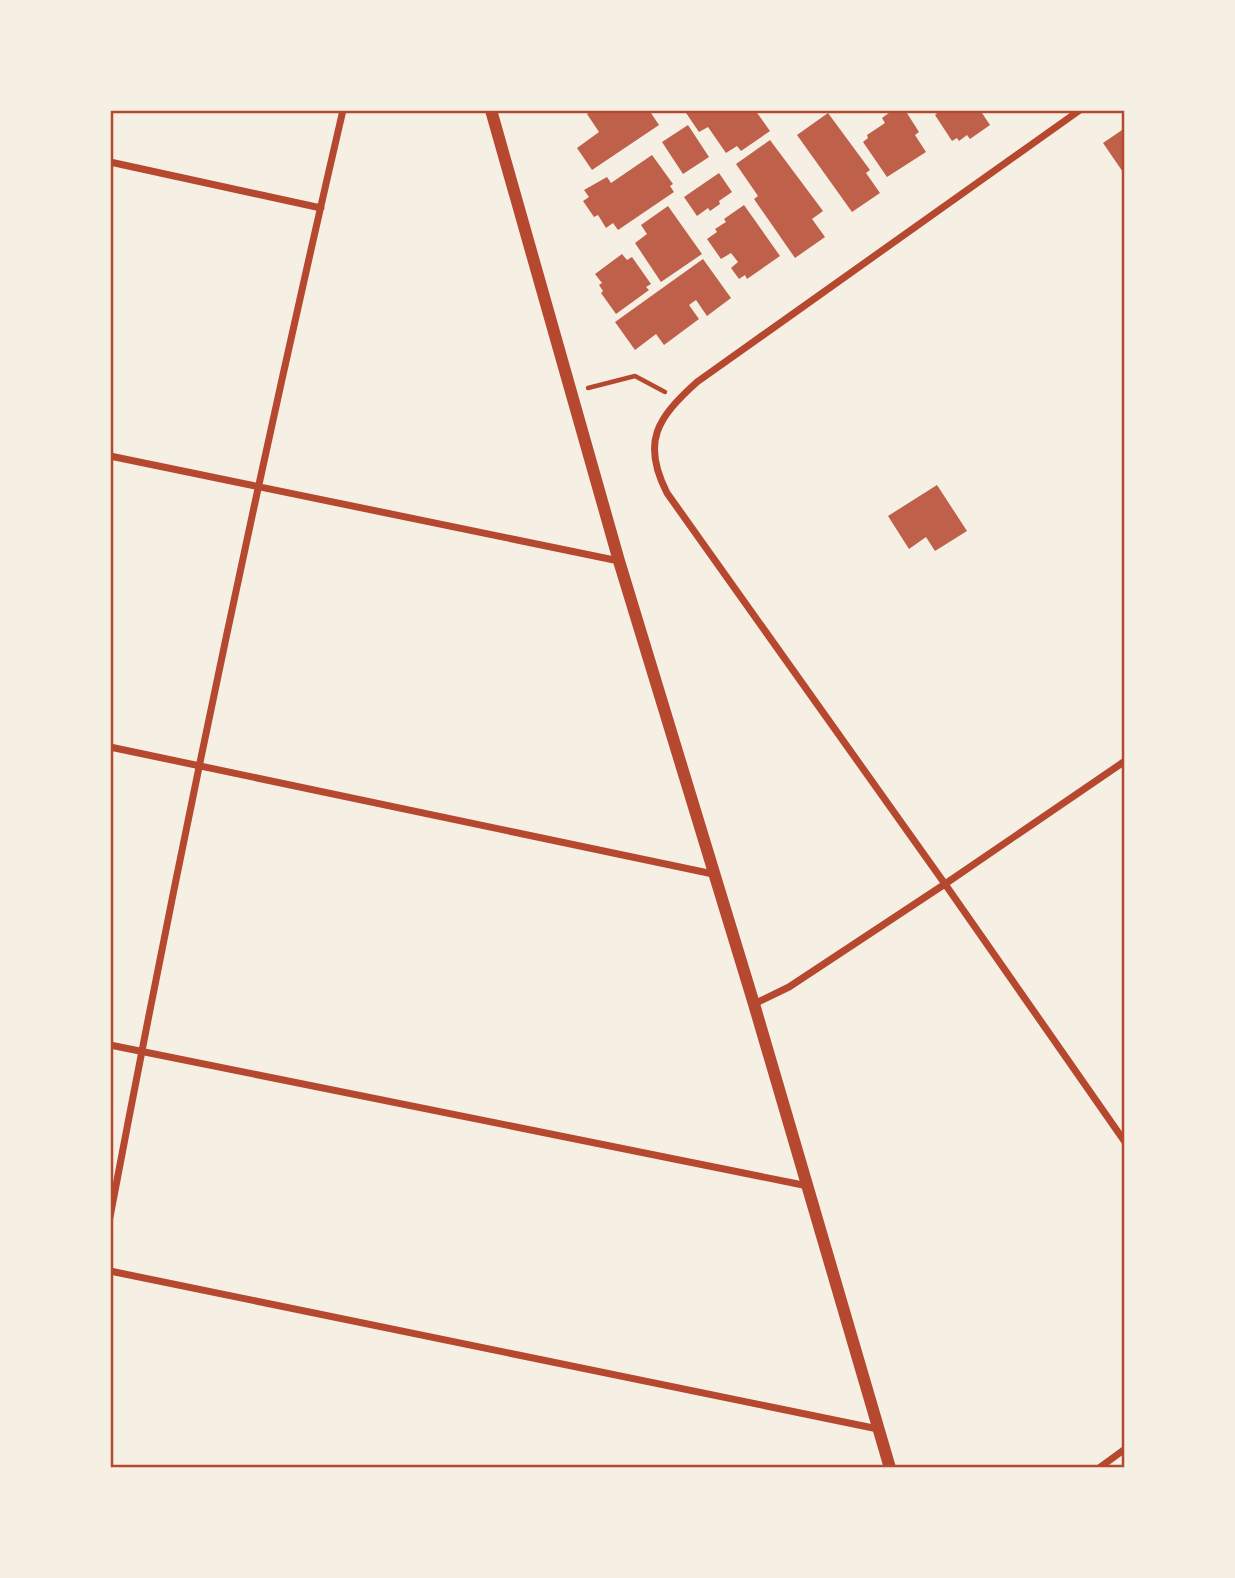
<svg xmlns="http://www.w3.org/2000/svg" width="1235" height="1578" font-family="'Fira Sans Condensed',sans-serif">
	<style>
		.building { fill: #bf614a }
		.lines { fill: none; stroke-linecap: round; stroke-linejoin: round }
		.path { stroke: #b5482f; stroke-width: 4.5 }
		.minor { stroke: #b5482f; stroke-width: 7 }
		.tertiary { stroke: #b5482f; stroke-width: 12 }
		.neatline { fill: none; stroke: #b5482f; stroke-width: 2.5 }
	</style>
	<rect width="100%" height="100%" fill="#f6efe4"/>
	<path class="building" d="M 593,110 L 649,110 L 659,125 L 592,170 L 577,148 L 599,132 L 587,114 Z
		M 684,110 L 755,110 L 770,131 L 741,151 L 737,146 L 726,153 L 708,127 L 699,132 Z
		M 893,110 L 905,110 L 919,132 L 915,135 L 926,152 L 887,177 L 863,142 L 868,138 L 867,135 L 885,123 L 882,118 Z
		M 937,110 L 980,110 L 990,125 L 970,139 L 967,135 L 959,141 L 957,138 L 952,141 L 935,115 L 938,112 Z
		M 828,113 L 870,170 L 866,173 L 880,193 L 852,212 L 797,135 Z
		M 688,125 L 709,157 L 683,174 L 662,142 Z
		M 1125,128 L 1125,175 L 1103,143 Z
		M 770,140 L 823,211 L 812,219 L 825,237 L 795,258 L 754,199 L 758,196 L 736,164 Z
		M 652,155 L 673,184 L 670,186 L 674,192 L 618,230 L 613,223 L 606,228 L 598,215 L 594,217 L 583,201 L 589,197 L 584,190 L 607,177 L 611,183 Z
		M 719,173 L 732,192 L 719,201 L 720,204 L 710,211 L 708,208 L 697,216 L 684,197 Z
		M 744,205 L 780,256 L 747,279 L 745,275 L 739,279 L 731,268 L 738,262 L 731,253 L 721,259 L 707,239 L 717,232 L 715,229 L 726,222 L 724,219 Z
		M 668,206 L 702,254 L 661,282 L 635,243 L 647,234 L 641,225 Z
		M 622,254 L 627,260 L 632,257 L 651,284 L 646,287 L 649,290 L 616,314 L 601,293 L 603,291 L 599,285 L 602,283 L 595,274 Z
		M 703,259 L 731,298 L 707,316 L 696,300 L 689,305 L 699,319 L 664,345 L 656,334 L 635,350 L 615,322 Z
		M 937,485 L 967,531 L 935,551 L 926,537 L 909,549 L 888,516 Z"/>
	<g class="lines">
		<path class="path" d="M 588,388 L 635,376 L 665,392"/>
		<path class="minor" d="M 1080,110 L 697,382 C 657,418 641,442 667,493 L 945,884 L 1125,1142
			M 110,162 L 321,208
			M 110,456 L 619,561
			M 110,747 L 713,874
			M 754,1004 L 789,987 L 945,884 L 1125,761
			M 110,1045 L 808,1186
			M 110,1217 C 180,847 258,477 343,110
			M 110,1271 L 878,1429
			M 1099,1468 L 1125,1449"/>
		<path class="tertiary" d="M 491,110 L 619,561 L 754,1004 L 890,1468"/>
	</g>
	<rect width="1235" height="1578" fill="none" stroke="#f6efe4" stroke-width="224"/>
	<rect x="112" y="112" width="1011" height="1354" class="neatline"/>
</svg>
